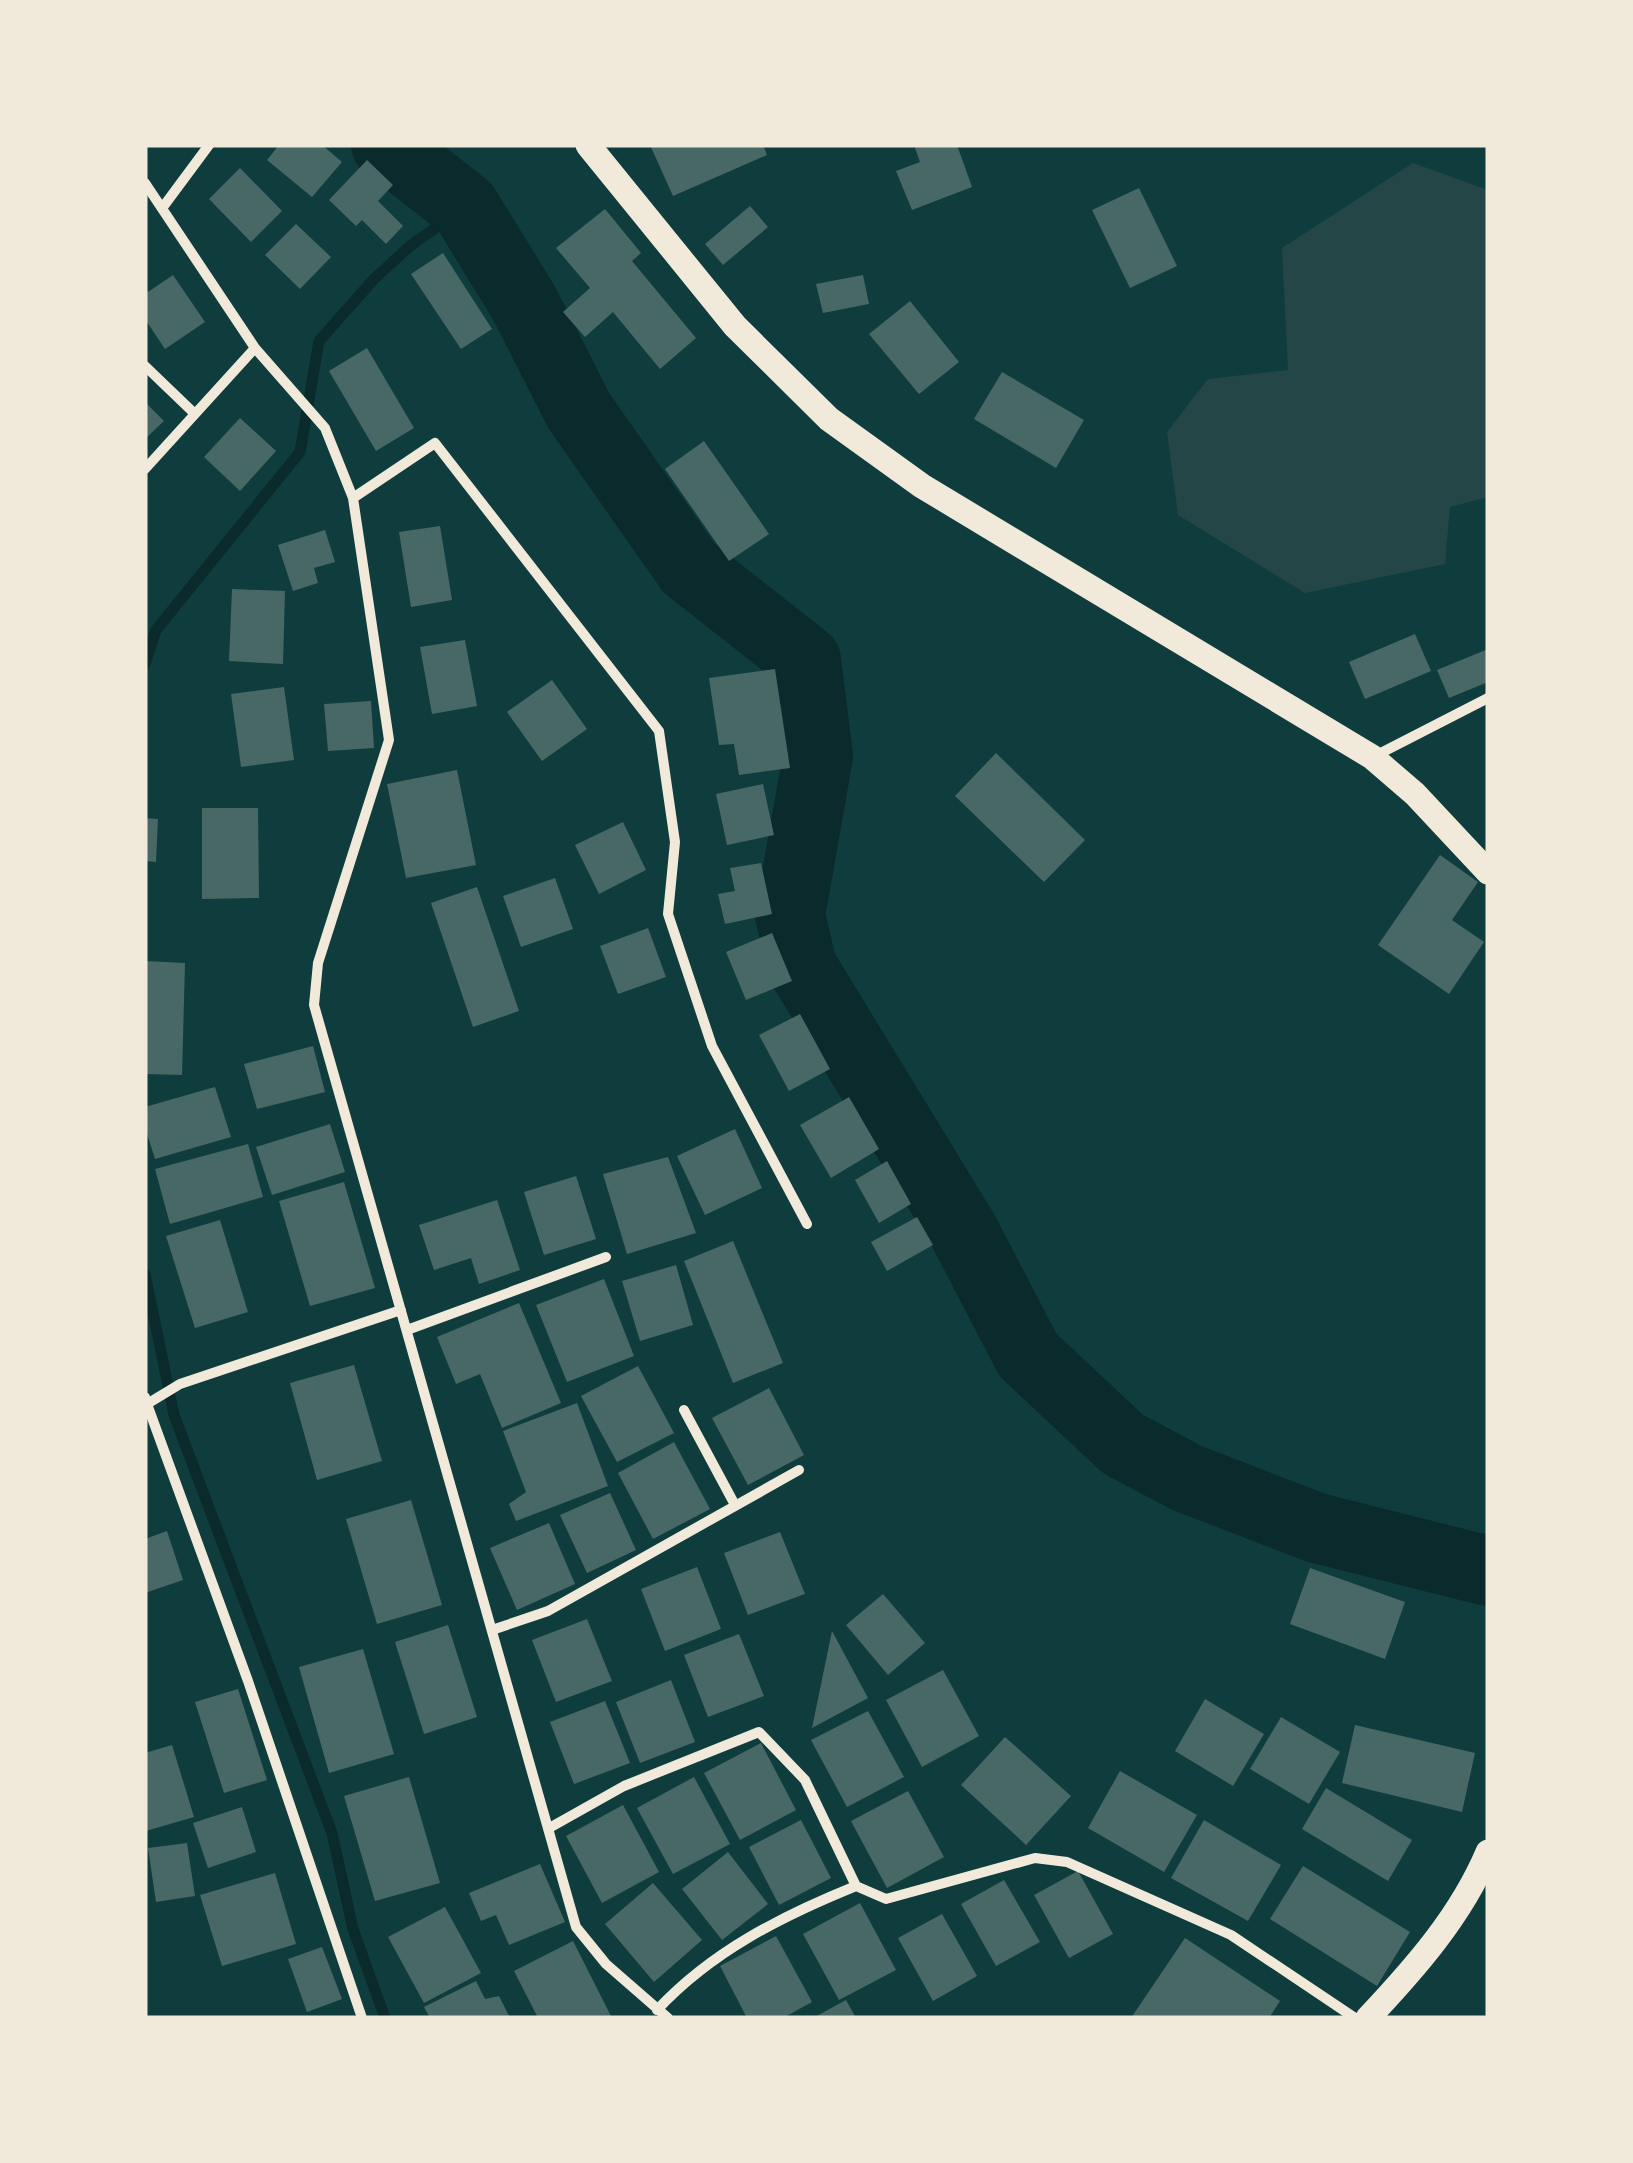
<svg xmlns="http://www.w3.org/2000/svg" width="1633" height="2163" font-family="Roboto,sans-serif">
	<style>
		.green { fill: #244646 }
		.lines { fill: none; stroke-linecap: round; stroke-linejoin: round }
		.stream { stroke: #0a2a2b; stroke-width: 11 }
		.river { stroke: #0a2a2b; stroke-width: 70 }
		.building { fill: #486865 }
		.minor { stroke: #f1e9da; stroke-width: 10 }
		.primary { stroke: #f1e9da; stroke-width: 25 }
	</style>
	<rect width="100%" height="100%" fill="#0f3d3e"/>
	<path class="green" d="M 1413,163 L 1488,190 L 1488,497 L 1450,507 L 1445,564 L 1305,593 L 1178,515 L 1167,432 L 1208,379 L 1288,370 L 1282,248 Z"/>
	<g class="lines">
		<path class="stream" d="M 145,664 L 156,630 L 300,452 L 319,341 L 374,279 L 410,246 L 465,207
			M 145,1274 L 174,1415 L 332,1833 L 353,1929 L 385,2018"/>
		<path class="river" d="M 386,145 L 465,207 L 524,303 L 579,411 L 689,568 L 806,660 L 818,756 L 790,915 L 802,967 L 964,1232 L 1028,1355 L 1123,1444 L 1187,1478 L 1317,1528 L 1488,1571"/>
	</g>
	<path class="building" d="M 279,145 L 322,145 L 342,162 L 312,197 L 267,160 Z
		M 650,145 L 763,145 L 767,155 L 673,196 Z
		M 914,145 L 957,145 L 972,187 L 912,210 L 896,171 L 920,162 Z
		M 367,160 L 393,185 L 378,201 L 403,226 L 386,244 L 362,220 L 356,226 L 329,200 Z
		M 240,168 L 282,211 L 251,242 L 209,199 Z
		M 1139,188 L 1177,266 L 1130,288 L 1092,210 Z
		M 750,206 L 768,227 L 723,265 L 705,244 Z
		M 605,209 L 641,253 L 632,261 L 696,338 L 660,369 L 613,312 L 585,337 L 563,312 L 590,288 L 556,248 Z
		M 296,224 L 331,257 L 300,289 L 265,255 Z
		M 443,253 L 492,329 L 461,349 L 411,274 Z
		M 173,275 L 205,322 L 165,349 L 145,319 L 145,294 Z
		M 863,275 L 869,304 L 823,313 L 816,284 Z
		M 910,301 L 959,362 L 919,394 L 869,334 Z
		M 367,348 L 414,428 L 376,451 L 329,371 Z
		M 1002,372 L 1084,420 L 1056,468 L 974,419 Z
		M 145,402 L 164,421 L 145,439 Z
		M 240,418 L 276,451 L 240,491 L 204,457 Z
		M 704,441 L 769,534 L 729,561 L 665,469 Z
		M 440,526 L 452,600 L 411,607 L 399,532 Z
		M 325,530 L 335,562 L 314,568 L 318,583 L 293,591 L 278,545 Z
		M 232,589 L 285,591 L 283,664 L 229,661 Z
		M 1415,634 L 1431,671 L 1365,699 L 1349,662 Z
		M 465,640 L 477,706 L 432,714 L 420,647 Z
		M 1488,649 L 1488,682 L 1449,698 L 1437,670 Z
		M 775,669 L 790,768 L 739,775 L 734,744 L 719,745 L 709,678 Z
		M 552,680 L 587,729 L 542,761 L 507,712 Z
		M 284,687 L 294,760 L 241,767 L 231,694 Z
		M 371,701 L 374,748 L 328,751 L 324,704 Z
		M 996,753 L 1085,840 L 1044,882 L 955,796 Z
		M 457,770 L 476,865 L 406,878 L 387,784 Z
		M 763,784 L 774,835 L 727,845 L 716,794 Z
		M 202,808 L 258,808 L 259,898 L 202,899 Z
		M 145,818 L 158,819 L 156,862 L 145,861 Z
		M 623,822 L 646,870 L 599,894 L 575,845 Z
		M 1440,855 L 1478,882 L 1452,920 L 1484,942 L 1449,994 L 1378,945 Z
		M 761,863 L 772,914 L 725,924 L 718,894 L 735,891 L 730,868 Z
		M 555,878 L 573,929 L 521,947 L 503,896 Z
		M 477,887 L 519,1011 L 473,1027 L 431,903 Z
		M 648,928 L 666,977 L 618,994 L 600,946 Z
		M 772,933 L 792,981 L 746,1000 L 726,952 Z
		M 145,961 L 185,963 L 182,1075 L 145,1074 Z
		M 800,1014 L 830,1069 L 789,1091 L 759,1035 Z
		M 313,1046 L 325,1092 L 257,1109 L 244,1064 Z
		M 215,1087 L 231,1137 L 155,1159 L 145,1127 L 145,1107 Z
		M 849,1097 L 879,1149 L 831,1178 L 800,1125 Z
		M 330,1124 L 345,1172 L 272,1195 L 256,1147 Z
		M 735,1129 L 762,1188 L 705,1215 L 677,1156 Z
		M 248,1144 L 263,1197 L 170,1224 L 155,1169 Z
		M 668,1157 L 696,1233 L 627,1254 L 603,1174 Z
		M 887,1161 L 911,1204 L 879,1223 L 855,1180 Z
		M 576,1176 L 596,1239 L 544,1255 L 524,1192 Z
		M 344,1182 L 375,1288 L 310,1306 L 279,1201 Z
		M 497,1200 L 520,1270 L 479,1284 L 471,1258 L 434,1270 L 419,1225 Z
		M 917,1217 L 933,1245 L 887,1271 L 871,1242 Z
		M 220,1220 L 248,1312 L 195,1328 L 166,1236 Z
		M 733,1241 L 783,1363 L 733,1383 L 684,1261 Z
		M 676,1265 L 693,1325 L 640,1341 L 622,1281 Z
		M 604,1279 L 634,1356 L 567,1382 L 536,1305 Z
		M 519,1303 L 561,1403 L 502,1428 L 480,1374 L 456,1384 L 437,1337 Z
		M 354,1365 L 382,1461 L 317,1480 L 290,1383 Z
		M 638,1366 L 674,1433 L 617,1462 L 581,1396 Z
		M 769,1388 L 804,1455 L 748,1485 L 712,1418 Z
		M 577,1403 L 608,1486 L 516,1521 L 509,1504 L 526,1492 L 503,1431 Z
		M 674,1442 L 710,1509 L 653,1539 L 618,1473 Z
		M 610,1493 L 636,1550 L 587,1573 L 560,1515 Z
		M 411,1500 L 442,1605 L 377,1624 L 346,1519 Z
		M 549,1523 L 575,1584 L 517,1610 L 490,1548 Z
		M 167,1531 L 183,1580 L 145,1593 L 145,1539 Z
		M 780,1532 L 805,1594 L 748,1615 L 724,1553 Z
		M 697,1567 L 721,1629 L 665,1651 L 641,1589 Z
		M 1310,1568 L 1405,1602 L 1385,1659 L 1290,1624 Z
		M 883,1594 L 925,1643 L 888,1675 L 846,1625 Z
		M 587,1619 L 612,1681 L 556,1702 L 532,1640 Z
		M 448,1625 L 477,1717 L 424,1734 L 395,1642 Z
		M 832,1631 L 868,1698 L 812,1728 Z
		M 739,1634 L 764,1696 L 708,1717 L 684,1655 Z
		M 363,1649 L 394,1754 L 329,1773 L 299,1667 Z
		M 943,1670 L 979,1736 L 922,1767 L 886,1700 Z
		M 671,1680 L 695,1742 L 640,1763 L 616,1702 Z
		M 238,1689 L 267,1780 L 224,1793 L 195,1702 Z
		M 1205,1699 L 1264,1734 L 1233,1786 L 1175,1751 Z
		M 605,1701 L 630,1763 L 574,1784 L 550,1722 Z
		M 868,1711 L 904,1777 L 847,1807 L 811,1740 Z
		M 1281,1717 L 1340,1752 L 1309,1804 L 1250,1769 Z
		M 1355,1725 L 1475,1753 L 1462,1812 L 1342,1783 Z
		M 1005,1737 L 1071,1796 L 1026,1845 L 961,1785 Z
		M 761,1743 L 796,1810 L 740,1840 L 704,1773 Z
		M 172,1745 L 194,1817 L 146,1831 L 145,1753 Z
		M 1120,1771 L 1197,1815 L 1164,1872 L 1088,1828 Z
		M 409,1777 L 440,1883 L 375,1901 L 344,1796 Z
		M 694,1777 L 730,1844 L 673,1874 L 637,1808 Z
		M 1326,1788 L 1412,1840 L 1388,1881 L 1302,1829 Z
		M 908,1791 L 944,1857 L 887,1888 L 851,1821 Z
		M 623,1805 L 659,1872 L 602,1903 L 566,1836 Z
		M 242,1807 L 256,1852 L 208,1868 L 193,1823 Z
		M 801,1820 L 831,1878 L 779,1905 L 749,1847 Z
		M 1204,1820 L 1281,1865 L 1248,1921 L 1171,1878 Z
		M 187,1843 L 195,1896 L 156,1902 L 148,1848 Z
		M 728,1852 L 768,1904 L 722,1940 L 682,1889 Z
		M 540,1864 L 565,1922 L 509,1945 L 496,1915 L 481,1921 L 469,1893 Z
		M 1303,1866 L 1410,1932 L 1377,1986 L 1270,1919 Z
		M 1078,1871 L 1113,1934 L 1069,1958 L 1034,1895 Z
		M 275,1873 L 296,1944 L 222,1966 L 200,1895 Z
		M 1004,1880 L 1040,1942 L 996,1966 L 961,1904 Z
		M 653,1883 L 702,1940 L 654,1982 L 605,1924 Z
		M 860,1903 L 896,1970 L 839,2000 L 803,1934 Z
		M 445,1907 L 481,1973 L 424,2003 L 388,1937 Z
		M 942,1914 L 977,1976 L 933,2001 L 898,1938 Z
		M 776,1936 L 812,2002 L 783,2018 L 747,2018 L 720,1966 Z
		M 1185,1938 L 1280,2001 L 1269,2018 L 1131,2018 Z
		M 573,1941 L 612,2018 L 538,2018 L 514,1971 Z
		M 322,1947 L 342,1999 L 307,2012 L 288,1959 Z
		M 476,1981 L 485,1999 L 499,1996 L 510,2018 L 430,2018 L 424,2007 Z
		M 846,2000 L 856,2018 L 813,2018 Z"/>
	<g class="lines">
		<path class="minor" d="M 145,183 L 255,348 L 145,469
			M 163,207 L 209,145
			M 255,348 L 325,428 L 353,498 L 389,740 L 318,963 L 314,1005 L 576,1927 L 606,1964 L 668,2018
			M 145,366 L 195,414
			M 353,498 L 435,443 L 659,731 L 675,842 L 668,914 L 712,1046 L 807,1224
			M 1373,757 L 1488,698
			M 407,1330 L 606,1257
			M 145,1397 L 147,1404 L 180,1384 L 401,1310
			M 147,1404 L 248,1681 L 362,2018
			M 684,1410 L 735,1505
			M 495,1629 L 548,1611 L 799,1470
			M 551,1827 L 624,1786 L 759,1732 L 805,1780 L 856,1886 C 782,1916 712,1951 657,2010
			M 856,1886 L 886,1899 L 1035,1858 L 1067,1862 L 1231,1935 L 1355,2018"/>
		<path class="primary" d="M 588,145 L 735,326 L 829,419 L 922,486 L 1372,757 L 1415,794 L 1488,872
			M 1368,2018 C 1415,1968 1461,1916 1488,1852"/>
	</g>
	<rect width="1633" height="2163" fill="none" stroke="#f1e9da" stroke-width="295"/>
</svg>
